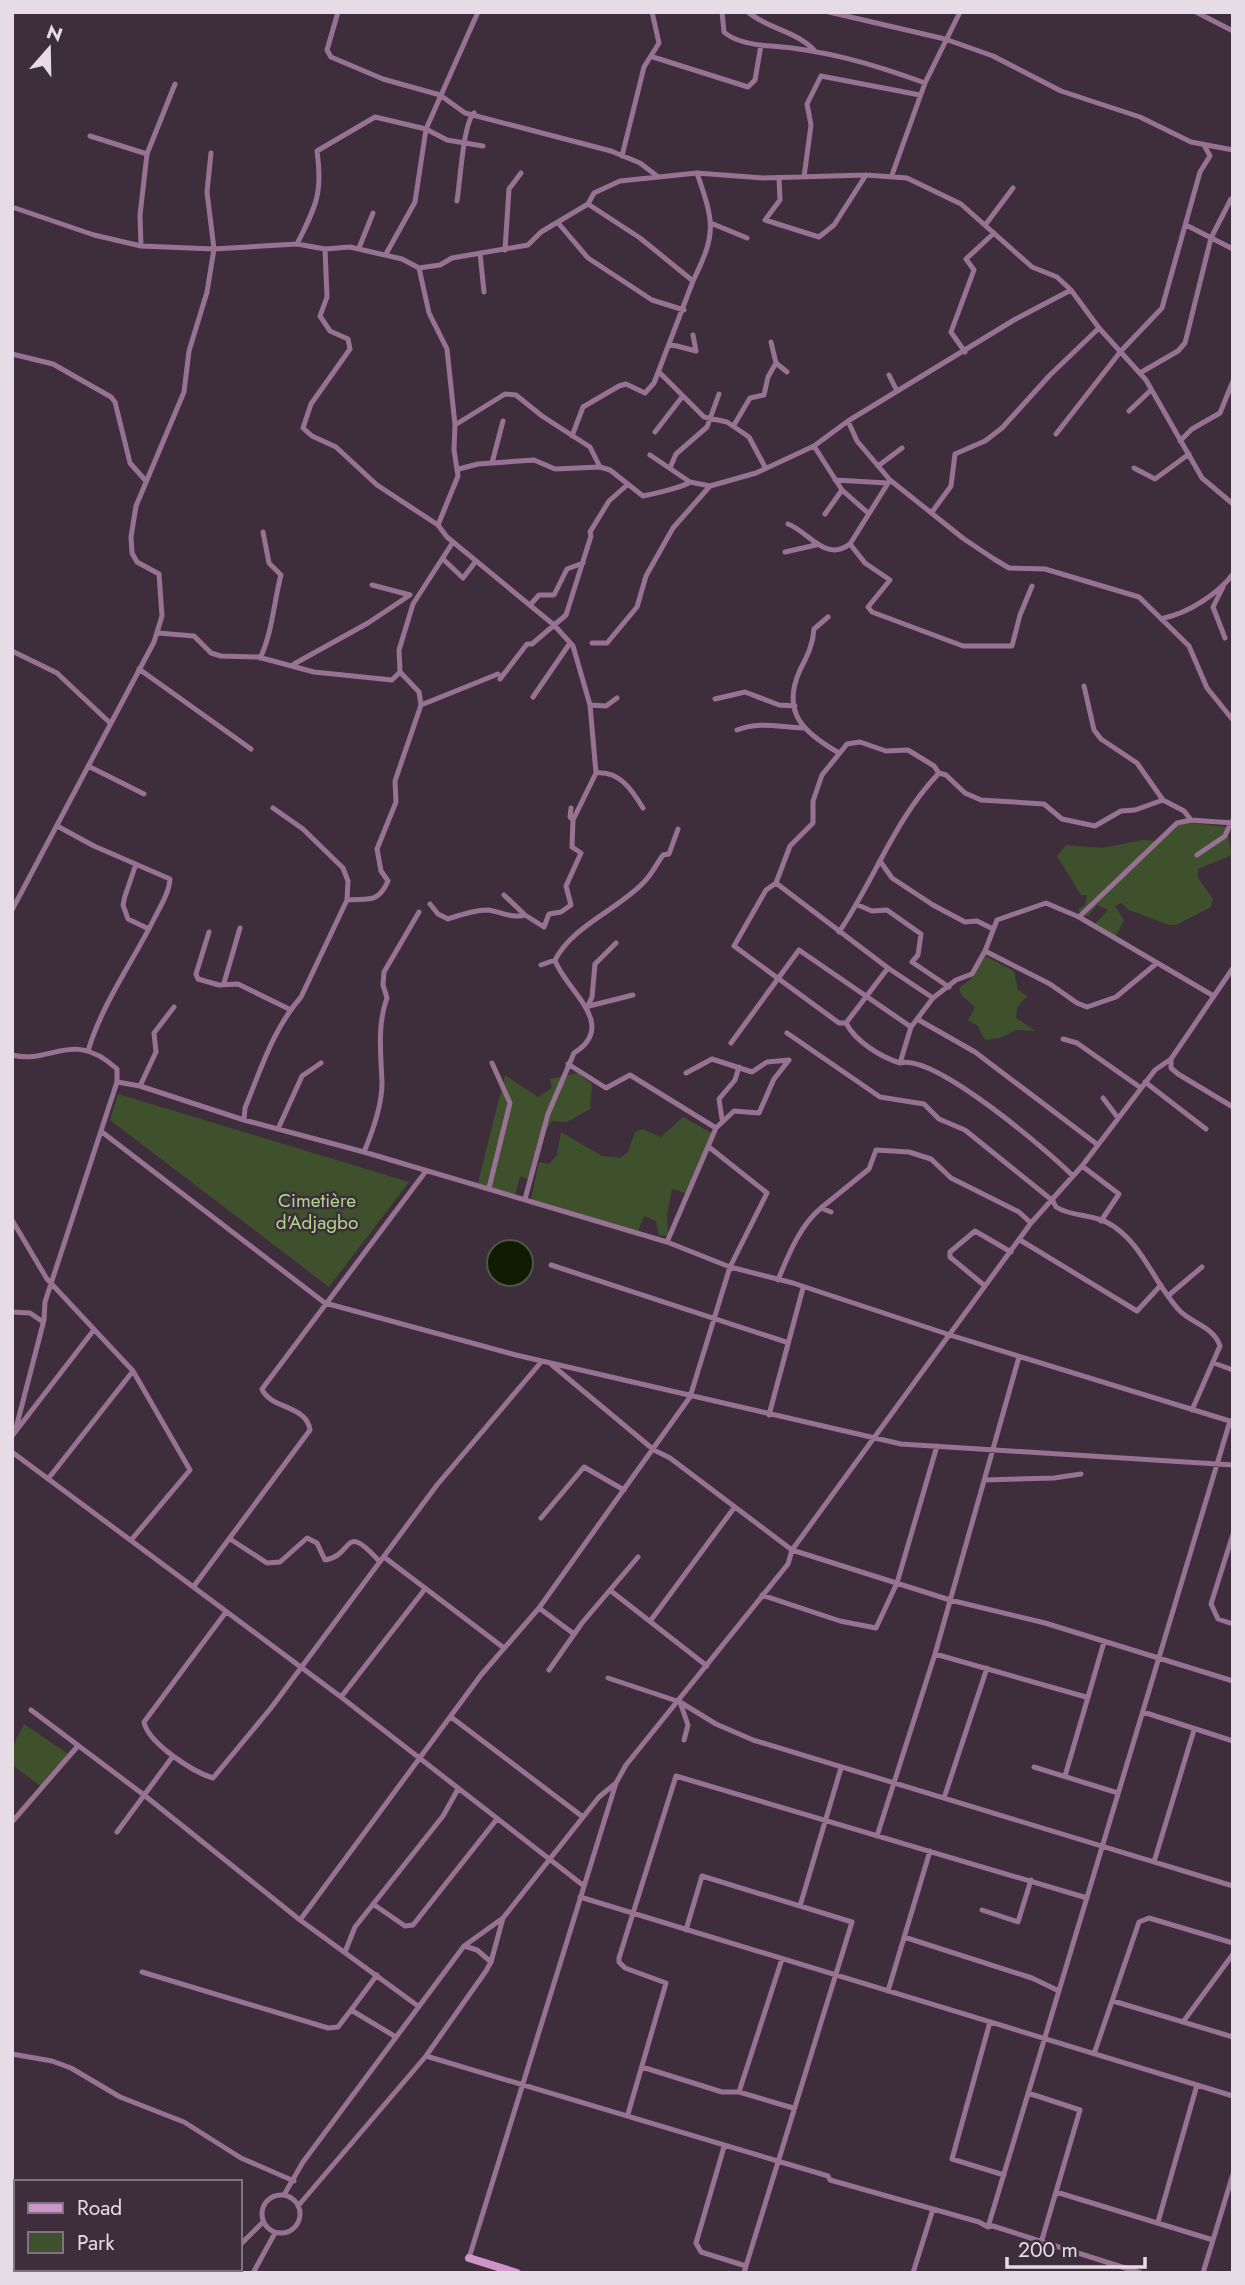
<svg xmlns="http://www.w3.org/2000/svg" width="1245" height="2285" font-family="Jost,sans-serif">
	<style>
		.green { fill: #3e512c }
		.water { fill: #0f1c03; stroke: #505647; stroke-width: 2 }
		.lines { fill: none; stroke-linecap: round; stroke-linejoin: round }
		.street { stroke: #977292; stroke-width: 5 }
		.secondary { stroke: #ce94c8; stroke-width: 8 }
		.labels { text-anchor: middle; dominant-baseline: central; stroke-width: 5; stroke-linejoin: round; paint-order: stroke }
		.park-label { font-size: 19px; fill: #aed889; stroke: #3e2e3c }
	</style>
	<rect width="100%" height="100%" fill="#3e2e3c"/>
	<path class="green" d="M 1186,822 L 1226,827 L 1232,855 L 1198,869 L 1198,878 L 1213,899 L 1211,907 L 1176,925 L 1169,925 L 1129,910 L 1121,903 L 1115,906 L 1124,920 L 1115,938 L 1094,925 L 1108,910 L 1097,905 L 1088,916 L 1081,914 L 1078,909 L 1085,905 L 1087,895 L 1081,895 L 1057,856 L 1066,845 L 1102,848 L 1142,840 L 1162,841 L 1175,826 Z
		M 985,956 L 1014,971 L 1018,990 L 1027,996 L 1017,1008 L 1016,1018 L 1036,1031 L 1016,1030 L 1000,1038 L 985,1040 L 978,1026 L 968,1020 L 975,1007 L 962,996 L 959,988 L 971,979 Z
		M 578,1073 L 592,1084 L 590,1109 L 567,1122 L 552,1121 L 542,1137 L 530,1180 L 520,1176 L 514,1199 L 477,1187 L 505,1075 L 538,1097 L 552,1088 L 550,1079 Z
		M 118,1094 L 125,1096 L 409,1182 L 329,1287 L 110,1120 Z
		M 683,1117 L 713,1134 L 689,1194 L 672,1189 L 667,1214 L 668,1236 L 659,1235 L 656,1221 L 644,1216 L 637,1234 L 530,1204 L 539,1162 L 549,1164 L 557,1155 L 561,1132 L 602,1156 L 620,1158 L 628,1152 L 635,1132 L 642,1129 L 661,1137 Z
		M 24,1724 L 68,1754 L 42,1787 L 12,1765 L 12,1748 Z"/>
	<path class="water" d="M487 1263a23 23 0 1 1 46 0a23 23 0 1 1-46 0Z"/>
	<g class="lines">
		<path class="street" d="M 338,12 L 327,50 L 331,57 L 383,79 L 440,95 L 465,113 L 611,151 L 640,163 L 657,176
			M 722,12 L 724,32 C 735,42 756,45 771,46 C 825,50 873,64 925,83
			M 748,12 C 768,29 796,31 814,50
			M 829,12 L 945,39 L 993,56 L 1061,91 L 1140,117 L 1191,142 L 1233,150
			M 1196,12 L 1233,31
			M 653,57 L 748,87 L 755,80 L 761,45
			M 90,136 L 147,154
			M 622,156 L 644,67 L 659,43 L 652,12
			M 892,175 L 925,83 L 960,12
			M 804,177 L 811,125 L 807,104 L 821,76 L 920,95
			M 779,178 L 780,200 L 765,220 L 819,237 L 834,225 L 866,175
			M 457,201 C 460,184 463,123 474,113
			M 588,204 L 640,238 L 693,281 C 717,232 714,223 697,173
			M 12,207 L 94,235 L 141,246 L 214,249 L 297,244 L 325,249 L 350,247 L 402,259 L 419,268 L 440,265 L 452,258 L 528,245 L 541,232 L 588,204 L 594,193 L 620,181 L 697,173 L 763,178 L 866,175 L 907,178 L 961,204 L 1032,267 L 1057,277 L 1071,290 L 1099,328 L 1146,380 L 1202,478 L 1233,504
			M 559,224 L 588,258 L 652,300 L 684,310
			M 713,224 L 747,238
			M 986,224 L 1013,188
			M 1186,225 L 1233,249
			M 297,244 C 316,206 323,193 317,151 L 375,117 L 426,129 L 447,140 L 483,146
			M 141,246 L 140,215 L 147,154 L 175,84
			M 359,248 L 373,213
			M 325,249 L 327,297 L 320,316 L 330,331 L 348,339 L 350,349 L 311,404 L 303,428 L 312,436 L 336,447 L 377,485 L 438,525 L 447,537 L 554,625 L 573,646 L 590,705 L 596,773 L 573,820 L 572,847 L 581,853 L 566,886 L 571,905 L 561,912 L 549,914 L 544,927 L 525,915 L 504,895
			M 505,250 L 509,189 L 521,173
			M 480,253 L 484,292
			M 386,254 L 415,202 L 426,129 L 478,12
			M 419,268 L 429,313 L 447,349 L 455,425
			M 669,344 L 696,351 L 693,335
			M 965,352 L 951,332 L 974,270 L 966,259 L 994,233
			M 12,354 L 53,364 L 111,397 L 115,402 L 130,463 L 146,481
			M 776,363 L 787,372
			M 659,372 L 704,417 L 727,422 L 749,437 L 765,467
			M 1140,373 L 1178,351 L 1185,343 L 1211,238 L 1231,199
			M 889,375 L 897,391
			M 1129,411 L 1151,390
			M 848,421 L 857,441 L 890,480 L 964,539 L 994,559 L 1009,568 L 1045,569 L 1139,597 L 1189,646 L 1207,688 L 1233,720
			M 734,425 L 750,398 L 764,395 L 768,377 L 776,363 L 771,342
			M 655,432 L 682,397
			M 1056,434 L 1121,351 L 1162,308 L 1200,172 L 1210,156 L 1204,145
			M 572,436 L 583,407 L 619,386 L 626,384 L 645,393 L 654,383 L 693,281
			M 1180,441 L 1192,429 L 1220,413 L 1233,381
			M 814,446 L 842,490 L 868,513
			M 650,455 L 690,482
			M 492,463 L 503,421
			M 878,466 L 902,448
			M 670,468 L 676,454 L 707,427 L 719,394
			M 1134,468 L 1155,479 L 1189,454
			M 459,469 L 478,464 L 534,460 L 555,469 L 600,467 L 610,470 L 643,496 C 653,494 684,487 690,482 L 710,486
			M 835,480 L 887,483
			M 890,480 L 850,544 L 865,563 L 890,580 L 868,607 L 872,612 L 963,646 L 1012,646 L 1020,615 L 1032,586
			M 932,512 L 951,486 L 955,454 L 985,441 L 1002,428 L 1050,375 L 1099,328
			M 825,514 L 842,490
			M 788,524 C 808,531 825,563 850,544
			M 438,525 L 458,476 L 454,450 L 455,425 L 505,394 L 516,395 L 542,416 L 590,447 L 600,467
			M 785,552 L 816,545
			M 443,559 L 463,578 L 476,561
			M 372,585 L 410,595
			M 1223,587 L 1213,607 L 1225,638
			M 530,605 L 539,595 L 554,595 L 567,569 L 583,563
			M 828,617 L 814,629 C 813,645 807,656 800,670 C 780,714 806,734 839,753
			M 1164,618 C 1188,613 1218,594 1233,574
			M 158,633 L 194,636 L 211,653 L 221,656 L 258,657 L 314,672 L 392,680 L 400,672 L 399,650 L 413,604 L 453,542
			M 592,643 L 607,643 L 637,607 L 646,576 L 673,528 L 710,486 L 756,473 L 814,446 L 848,421 L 1014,320 L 1071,290
			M 12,651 L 57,673 L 109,722
			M 260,658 C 272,635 274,601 281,575 L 269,563 L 263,532
			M 294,664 L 368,623 L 410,595
			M 139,669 L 251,749
			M 500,679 L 527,644 L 532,644 L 566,615 L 591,536 L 590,532 L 609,501 L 627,485
			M 1084,686 L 1094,730 L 1101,739 L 1137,763 L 1163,800 L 1184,811 L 1191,820
			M 533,697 L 570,643
			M 715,699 L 745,692 L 779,705 L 795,706
			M 421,705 L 498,674
			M 590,705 L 606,706 L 617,698
			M 737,730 C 760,721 778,727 803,728
			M 88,766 L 144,794
			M 596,773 C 620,771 632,790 643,808
			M 571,808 L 570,817 L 573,820
			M 59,827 L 94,846 L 170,879 C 169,893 160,907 154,919 C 132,963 102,1004 88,1051
			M 1197,855 L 1225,836 L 1231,822
			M 880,861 L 892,878 L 933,905 L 965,922 L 977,921 L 991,928
			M 136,864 L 125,896 L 123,905 L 128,919 L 149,929
			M 776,883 L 888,968 L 933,998
			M 347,900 C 368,898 378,904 388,881 L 381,871 L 377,849 L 396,802 L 395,781 L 421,705 L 419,692 L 400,672
			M 430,904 L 438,914 L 448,919 C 460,915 474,910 487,910 C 500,911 512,919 525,915
			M 858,905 L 872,911 L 887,910 L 921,934 L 918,955 L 912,962 L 949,987
			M 12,910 L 154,642 L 162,616 L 159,574 L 137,562 L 132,553 L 131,537 L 136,506 L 184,392 L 189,351 L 207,292 L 214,249 L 207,192 L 211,153
			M 1079,917 L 1177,823 L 1191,820 L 1233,823
			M 209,932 L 196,974 L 198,979 L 219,985 L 238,984 L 289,1009
			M 839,932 C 875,879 894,820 939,773
			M 985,951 L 1050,984 L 1077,1003 L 1087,1007 L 1116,997 L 1157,963
			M 541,965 L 555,960
			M 888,968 L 846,1023 L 839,1023 L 734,946 L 766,890 L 776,883 L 790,846 L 813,823 L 813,801 L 822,775 L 847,744 L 860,742 L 886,751 L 908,750 L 934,766 L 939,773 L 946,775 L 965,793 L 981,800 L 1044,804 L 1062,819 L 1095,826 L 1121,811 L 1135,810 L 1163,800
			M 224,983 L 240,928
			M 589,1006 L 633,995
			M 587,1008 L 592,997 L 595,964 L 616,943
			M 917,1019 L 975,1052 L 1098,1145
			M 846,1023 C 856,1042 881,1057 900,1063
			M 911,1027 L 900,1063 C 934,1053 1048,1151 1073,1176
			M 787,1033 L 880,1097 L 924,1104 L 939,1119 L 965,1130 L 1053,1201 L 1056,1207 C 1072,1217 1092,1214 1108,1223 C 1142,1241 1154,1284 1180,1311 C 1193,1324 1214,1327 1220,1346 L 1192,1410
			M 1063,1039 L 1077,1043 L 1141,1088
			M 731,1043 L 799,950 L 911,1027 L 933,998 L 956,980 L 972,974 L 985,951 L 997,920 L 1046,903 L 1079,917 L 1212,995
			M 12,1055 C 52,1065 72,1028 117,1069 L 117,1082 L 45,1302 L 44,1320 L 16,1428
			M 1171,1059 L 1171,1068 L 1178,1074 L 1233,1107
			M 568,1064 L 606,1088 L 630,1075 L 716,1128 L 667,1242
			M 686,1073 L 712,1059 L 752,1072 L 767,1062 L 789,1060
			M 117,1082 L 140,1086 L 244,1120 L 364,1152 L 667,1242 L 730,1267 L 793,1283 L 950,1335 L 1233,1422
			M 1145,1082 L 1206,1129
			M 140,1086 L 156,1052 L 154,1033 L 174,1007
			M 1103,1098 L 1118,1118
			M 722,1119 L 719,1099 L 735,1080 L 739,1067
			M 244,1120 L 245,1108 C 261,1069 273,1029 301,997 L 347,900 L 348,881 L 343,868 L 303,829 L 273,808
			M 716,1128 L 734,1111 L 759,1113 L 774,1079 L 789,1060
			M 278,1129 L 302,1076 L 321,1063
			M 102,1132 L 325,1303 L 516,1355 L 901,1444 L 1233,1465
			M 364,1152 C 372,1133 382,1104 382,1083 C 381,1054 377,1025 387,998 L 383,985 L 384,972 L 419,912
			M 1082,1166 L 1119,1194 L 1101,1221
			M 489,1188 L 510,1103 L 492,1063
			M 525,1199 L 548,1114 L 574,1053 C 620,1024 564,989 555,960 C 572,926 619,909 644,882 C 652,874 657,863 663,855 L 669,854 L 678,829
			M 821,1208 L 869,1169 L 876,1150 L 909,1152 L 931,1159 L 951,1178 L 1019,1212 L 1031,1223
			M 12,1220 L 47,1279 L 133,1371 L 190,1470 L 132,1539
			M 1020,1240 L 1137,1311 L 1161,1285
			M 551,1265 L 786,1342
			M 778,1280 C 788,1256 800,1225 821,1208 L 831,1212
			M 985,1286 L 950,1257 L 950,1252 L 975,1231 L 1011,1252
			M 1169,1295 L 1202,1267
			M 12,1312 L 30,1313 L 43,1322
			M 1214,1363 L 1233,1370
			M 552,1365 L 654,1450 L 670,1458 L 792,1550 L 950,1600 L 1045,1623 L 1233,1681
			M 769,1415 L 803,1288
			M 12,1436 L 93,1331
			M 12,1452 L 341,1697 L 584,1886
			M 48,1479 L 133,1371
			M 985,1480 L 1054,1478 L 1081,1474
			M 541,1518 L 584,1467 L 624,1490
			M 1233,1534 L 1211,1604 L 1218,1619 L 1233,1624
			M 230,1539 L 267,1563 L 280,1562 L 307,1538 L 317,1543 L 325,1560 C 355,1555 342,1520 380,1562
			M 384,1557 L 504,1648
			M 194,1586 L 310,1430 C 307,1405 270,1409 262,1389 L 426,1171
			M 611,1591 L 707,1666
			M 762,1595 L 840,1621 L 876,1628 L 897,1583 L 937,1446
			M 539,1608 L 574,1634
			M 226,1612 L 144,1722 C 148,1743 193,1772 213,1778 L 271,1708 L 437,1485 L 542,1361
			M 651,1620 L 734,1508
			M 935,1654 L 1086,1697
			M 549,1670 L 582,1623 L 638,1557
			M 608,1678 L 680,1702 L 716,1724 L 753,1740 L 1233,1886
			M 341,1697 L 425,1589
			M 680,1702 L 688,1725 L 684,1740
			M 31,1710 L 144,1795 L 300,1920 L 418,2006
			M 1143,1712 L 1233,1741
			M 451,1717 L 583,1817
			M 1034,1767 L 1118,1793
			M 1065,1776 L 1104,1642
			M 944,1798 L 987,1668
			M 12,1822 L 77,1747
			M 117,1832 L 173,1756
			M 877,1836 L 935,1654 L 1019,1357
			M 1154,1862 L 1194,1730
			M 580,1897 L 1233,2096
			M 373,1904 L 405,1926 L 413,1925 L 497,1819
			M 800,1906 L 841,1768
			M 982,1910 L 1018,1922 L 1031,1880
			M 300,1920 L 481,1675 L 539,1608 L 690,1397 L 730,1267 L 767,1193 L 709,1147
			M 686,1930 L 702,1876 L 852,1922 L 746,2266
			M 904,1937 L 1032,1978 L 1059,1991
			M 345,1952 L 355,1927 L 443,1816 L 458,1789
			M 491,1962 L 503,1918
			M 142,1972 L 328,2028 L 338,2027 L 351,2010 L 396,2037
			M 888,1991 L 930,1851
			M 1113,2001 L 1233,2037
			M 351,2010 L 377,1975
			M 990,2022 L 952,2159 L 1004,2175
			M 1183,2022 L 1233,1954
			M 12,2054 L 52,2061 L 71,2068 L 120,2097 L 184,2122 L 241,2158 L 294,2181
			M 1094,2054 L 1139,1922 L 1149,1918 L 1233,1943
			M 426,2056 L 828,2176 L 830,2180 L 979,2222 L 988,2227 L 993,2226 L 1141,2273
			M 642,2067 L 722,2092 L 739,2092 L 793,2108
			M 739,2092 L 782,1959
			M 1028,2093 L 1080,2110 L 1041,2243
			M 628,2114 L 666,1983 L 625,1968 L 619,1962 L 619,1958 L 676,1776 L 1087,1898
			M 724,2147 L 696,2243 L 701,2252 L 746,2266 L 744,2273
			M 1056,2192 L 1213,2240
			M262 2214a19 19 0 1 1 38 0a19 19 0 1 1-38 0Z
			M 284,2195 L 303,2162 L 464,1946 L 503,1918 L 599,1797 L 616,1783 L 626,1765 L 788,1564 L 792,1550 L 1031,1223 L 1082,1166 L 1155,1070 L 1171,1059 L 1233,968
			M 298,2206 L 426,2056 L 486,1971 L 491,1962 L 477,1950 L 464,1946
			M 1158,2222 L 1197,2085
			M 988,2227 L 1230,1421
			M 240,2245 L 263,2222
			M 469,2258 L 616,1783
			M 215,2273 L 218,2269
			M 253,2273 L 275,2233
			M 913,2273 L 933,2209
			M 1203,2273 L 1233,2174"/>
		<path class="secondary" d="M 469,2258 L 517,2273"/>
	</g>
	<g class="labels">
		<g class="park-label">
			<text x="317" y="1200">Cimetière<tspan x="317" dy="22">d'Adjagbo</tspan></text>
		</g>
	</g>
	<rect width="1245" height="2285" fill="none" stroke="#e6dce5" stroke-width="28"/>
	<rect x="14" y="2180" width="228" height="91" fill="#3e2e3c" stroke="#817480" stroke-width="2"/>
	<rect x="28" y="2203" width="35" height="10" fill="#ce94c8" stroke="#817480" stroke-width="2"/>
	<text x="77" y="2215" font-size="21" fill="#e6dce5">Road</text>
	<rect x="28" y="2232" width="35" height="21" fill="#3e512c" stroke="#817480" stroke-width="2"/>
	<text x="77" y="2250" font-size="21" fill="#e6dce5">Park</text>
	<g transform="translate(49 49) rotate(20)" stroke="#3e2e3c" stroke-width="5" paint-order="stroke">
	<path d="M0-5L12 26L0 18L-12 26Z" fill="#e6dce5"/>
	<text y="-10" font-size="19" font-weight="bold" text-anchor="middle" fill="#e6dce5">N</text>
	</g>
	<path d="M1007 2257v10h138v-10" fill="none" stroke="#e6dce5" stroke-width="3.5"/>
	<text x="1018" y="2257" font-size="21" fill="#e6dce5" stroke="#3e2e3c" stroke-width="5" paint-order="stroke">200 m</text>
</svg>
